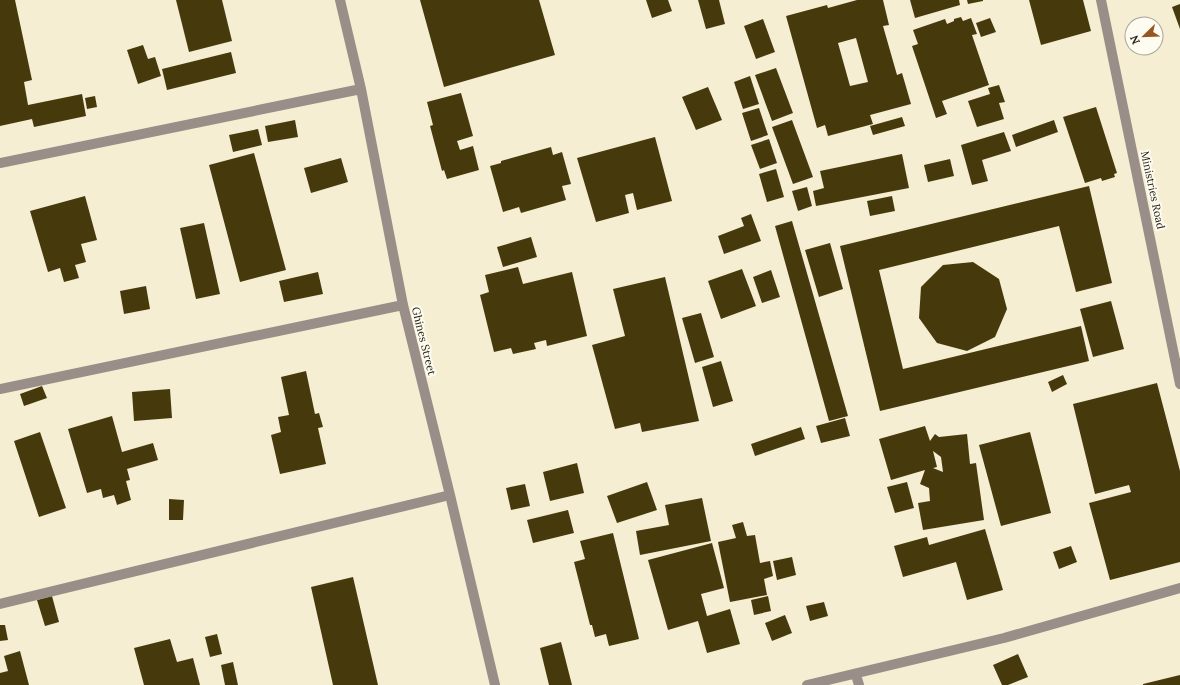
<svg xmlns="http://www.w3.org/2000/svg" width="1180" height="685" font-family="Lora,serif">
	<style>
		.building { fill: #463a0d; fill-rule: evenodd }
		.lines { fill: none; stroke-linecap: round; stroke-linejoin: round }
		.minor { stroke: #998f88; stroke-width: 10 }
		.labels { text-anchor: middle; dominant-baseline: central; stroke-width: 4; stroke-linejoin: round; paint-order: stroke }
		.street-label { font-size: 11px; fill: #201d14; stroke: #fefbf0 }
	</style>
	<rect width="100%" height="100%" fill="#f6eed3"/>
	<path class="building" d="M 0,0 L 15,0 L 32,80 L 24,82 L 28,105 L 82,94 L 86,116 L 34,127 L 32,119 L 0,126 Z
		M 176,0 L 222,0 L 232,41 L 189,52 Z
		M 420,0 L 539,0 L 555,55 L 444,87 Z
		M 646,0 L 668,0 L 672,11 L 652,18 Z
		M 698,0 L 719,0 L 725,24 L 706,29 Z
		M 857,0 L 883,0 L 889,25 L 883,26 L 897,75 L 902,73 L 911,104 L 870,115 L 873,124 L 828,136 L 825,125 L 817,128 L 786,16 L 827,5 L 828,8 ZM 856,38 L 868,82 L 850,86 L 838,43 Z
		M 910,0 L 959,0 L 960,5 L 915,18 Z
		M 967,0 L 983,0 L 983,1 L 968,4 Z
		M 1029,0 L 1083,0 L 1091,31 L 1041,45 Z
		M 1180,4 L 1180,29 L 1172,7 Z
		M 961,17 L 963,21 L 971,18 L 977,34 L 972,35 L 989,85 L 942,101 L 947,114 L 936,118 L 912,46 L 918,44 L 913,30 L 945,19 L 947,24 L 954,21 L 954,19 Z
		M 990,18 L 996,32 L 981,37 L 976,23 Z
		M 763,19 L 775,52 L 756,59 L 744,26 Z
		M 143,45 L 148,59 L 155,57 L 161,76 L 138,84 L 127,50 Z
		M 231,52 L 236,73 L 167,90 L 162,69 Z
		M 776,68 L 793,113 L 772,121 L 755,75 Z
		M 750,76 L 759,104 L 743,109 L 734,82 Z
		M 999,85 L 1005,102 L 999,103 L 1004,119 L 977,127 L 968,101 L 990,94 L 988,88 Z
		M 708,87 L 722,120 L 696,130 L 682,97 Z
		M 461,93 L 473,136 L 457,141 L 460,150 L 473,146 L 479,170 L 447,179 L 444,170 L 442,171 L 430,126 L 433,125 L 427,102 Z
		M 95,96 L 97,107 L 87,109 L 85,98 Z
		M 1096,107 L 1117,173 L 1114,174 L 1115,177 L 1102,181 L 1101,178 L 1085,183 L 1063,117 Z
		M 759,108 L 768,135 L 751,141 L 742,113 Z
		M 902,117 L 905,126 L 873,135 L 870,126 Z
		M 295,120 L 298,137 L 268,142 L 265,126 Z
		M 792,120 L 813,177 L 793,184 L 772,127 Z
		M 1054,120 L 1058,132 L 1016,147 L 1012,135 Z
		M 258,129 L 262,145 L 233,152 L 229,135 Z
		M 1004,132 L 1011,151 L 982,160 L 988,181 L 972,185 L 961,145 Z
		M 655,137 L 672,201 L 637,210 L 633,193 L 625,195 L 629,213 L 596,222 L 577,158 Z
		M 769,139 L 777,163 L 760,169 L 751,145 Z
		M 551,147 L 553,155 L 562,152 L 571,184 L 562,186 L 566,200 L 521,213 L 519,207 L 503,212 L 490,166 L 501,163 L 501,161 Z
		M 254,153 L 286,270 L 240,282 L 209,165 Z
		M 902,154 L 909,188 L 816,206 L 813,191 L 824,188 L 820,171 Z
		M 341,158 L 348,182 L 311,193 L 304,168 Z
		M 950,159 L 954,176 L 928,182 L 924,165 Z
		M 776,169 L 784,197 L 767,202 L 759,174 Z
		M 1089,186 L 1112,283 L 1076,292 L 1059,226 L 879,270 L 903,369 L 1081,326 L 1089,361 L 880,411 L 840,246 Z
		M 807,187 L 812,206 L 798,211 L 792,191 Z
		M 85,196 L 97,240 L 81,244 L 86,262 L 75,265 L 79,278 L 64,282 L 60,268 L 48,272 L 30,211 Z
		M 892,196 L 895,211 L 870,216 L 867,201 Z
		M 751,214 L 761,241 L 724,254 L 718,236 L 744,226 L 741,218 Z
		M 792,221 L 848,416 L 829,421 L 775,226 Z
		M 204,223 L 220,294 L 196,299 L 180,228 Z
		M 531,237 L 537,257 L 503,267 L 497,247 Z
		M 830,243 L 843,289 L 819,297 L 805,250 Z
		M 973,262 L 999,279 L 1007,309 L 995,337 L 967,351 L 937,343 L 919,318 L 921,287 L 943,265 Z
		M 518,267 L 523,284 L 572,272 L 587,336 L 547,346 L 546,340 L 534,343 L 536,349 L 513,354 L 511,348 L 494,352 L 480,295 L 489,292 L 485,275 Z
		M 742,269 L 756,306 L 721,319 L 708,281 Z
		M 771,270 L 780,297 L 762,303 L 753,277 Z
		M 318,272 L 323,294 L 284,302 L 279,281 Z
		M 665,277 L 699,421 L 642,432 L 640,423 L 615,429 L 592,345 L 625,336 L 613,289 Z
		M 146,286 L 150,309 L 124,314 L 120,291 Z
		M 1111,301 L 1124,349 L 1093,357 L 1080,309 Z
		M 701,313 L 714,357 L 695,363 L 682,318 Z
		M 721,361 L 733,401 L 713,407 L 702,367 Z
		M 306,371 L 315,414 L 319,413 L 323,427 L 318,428 L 326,464 L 280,474 L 271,435 L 281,432 L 278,417 L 289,415 L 281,377 Z
		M 1063,375 L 1067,384 L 1052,392 L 1048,382 Z
		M 1157,383 L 1180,471 L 1180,562 L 1110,580 L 1089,503 L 1131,492 L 1129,485 L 1095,494 L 1073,404 Z
		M 42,386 L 47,398 L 24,406 L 20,394 Z
		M 170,389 L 172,418 L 134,421 L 132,392 Z
		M 112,416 L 122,452 L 153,443 L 158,460 L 127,469 L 130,480 L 126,481 L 131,500 L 117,505 L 114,495 L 103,498 L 101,489 L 87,493 L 68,429 Z
		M 845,418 L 850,436 L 821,443 L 816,426 Z
		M 925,426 L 930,441 L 935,434 L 939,437 L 967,434 L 970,464 L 976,463 L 984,520 L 923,530 L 918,503 L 930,501 L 929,488 L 920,484 L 925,470 L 891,480 L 879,439 ZM 933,451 L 941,457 L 943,472 L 933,468 L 937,467 Z
		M 801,427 L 805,439 L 755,456 L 751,444 Z
		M 40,432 L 66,508 L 39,517 L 14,441 Z
		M 1030,432 L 1051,513 L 1001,526 L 979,445 Z
		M 577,463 L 584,493 L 550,501 L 543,472 Z
		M 647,482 L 657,510 L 617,523 L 607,496 Z
		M 907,482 L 914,508 L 895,513 L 887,487 Z
		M 525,484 L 530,506 L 511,510 L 506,488 Z
		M 702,498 L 711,541 L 640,555 L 636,531 L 669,525 L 665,505 Z
		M 169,499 L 184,500 L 183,520 L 169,520 Z
		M 568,510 L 574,533 L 533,543 L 527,520 Z
		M 743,522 L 747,536 L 755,535 L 760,563 L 770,561 L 773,576 L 764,579 L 767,595 L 730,602 L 718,542 L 736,538 L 732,525 Z
		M 985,529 L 1003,590 L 967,600 L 956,562 L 903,577 L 894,546 L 927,537 L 929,545 Z
		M 613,533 L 639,639 L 609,646 L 606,634 L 595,637 L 592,625 L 590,625 L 574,562 L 585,559 L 580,541 Z
		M 712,543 L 724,588 L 701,594 L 707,616 L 730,609 L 740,644 L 707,653 L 698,621 L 668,630 L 648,560 Z
		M 1071,546 L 1077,562 L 1059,569 L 1053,552 Z
		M 792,557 L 796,575 L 777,580 L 773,561 Z
		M 353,577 L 378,685 L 333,685 L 311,587 Z
		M 52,596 L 59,622 L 45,626 L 37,600 Z
		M 768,596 L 771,611 L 754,615 L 751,600 Z
		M 824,602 L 828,616 L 810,621 L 806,606 Z
		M 785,615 L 792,633 L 772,641 L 765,623 Z
		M 0,625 L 5,625 L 8,640 L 0,641 Z
		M 217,634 L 222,654 L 210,657 L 205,637 Z
		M 170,639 L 177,662 L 193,658 L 200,685 L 144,685 L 134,648 Z
		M 561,642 L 572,685 L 549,685 L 540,648 Z
		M 20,651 L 29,685 L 0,685 L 0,673 L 8,671 L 4,656 Z
		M 1018,654 L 1028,677 L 1008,685 L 1002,685 L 993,665 Z
		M 233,662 L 238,685 L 225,685 L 221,665 Z
		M 1180,675 L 1180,685 L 1143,685 L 1143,684 Z"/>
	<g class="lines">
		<path class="minor" d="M 340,0 L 361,89 L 403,305 L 450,495 L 495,685
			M 1101,0 L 1180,384
			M 0,163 L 361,89
			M 0,389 L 403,305
			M 0,604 L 450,495
			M 856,675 L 859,685
			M 807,685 L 1004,638 L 1180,588"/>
	</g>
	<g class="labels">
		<g class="street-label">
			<text transform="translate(1153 190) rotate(78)">Ministries Road</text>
			<text transform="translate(424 341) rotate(76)">Ghines Street</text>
		</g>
	</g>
	<g transform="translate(1144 36) rotate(247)"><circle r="19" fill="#fefbf0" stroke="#a5a298"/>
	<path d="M0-3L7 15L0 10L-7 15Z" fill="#975621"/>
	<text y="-6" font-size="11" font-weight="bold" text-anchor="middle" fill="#201d14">N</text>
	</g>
</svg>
